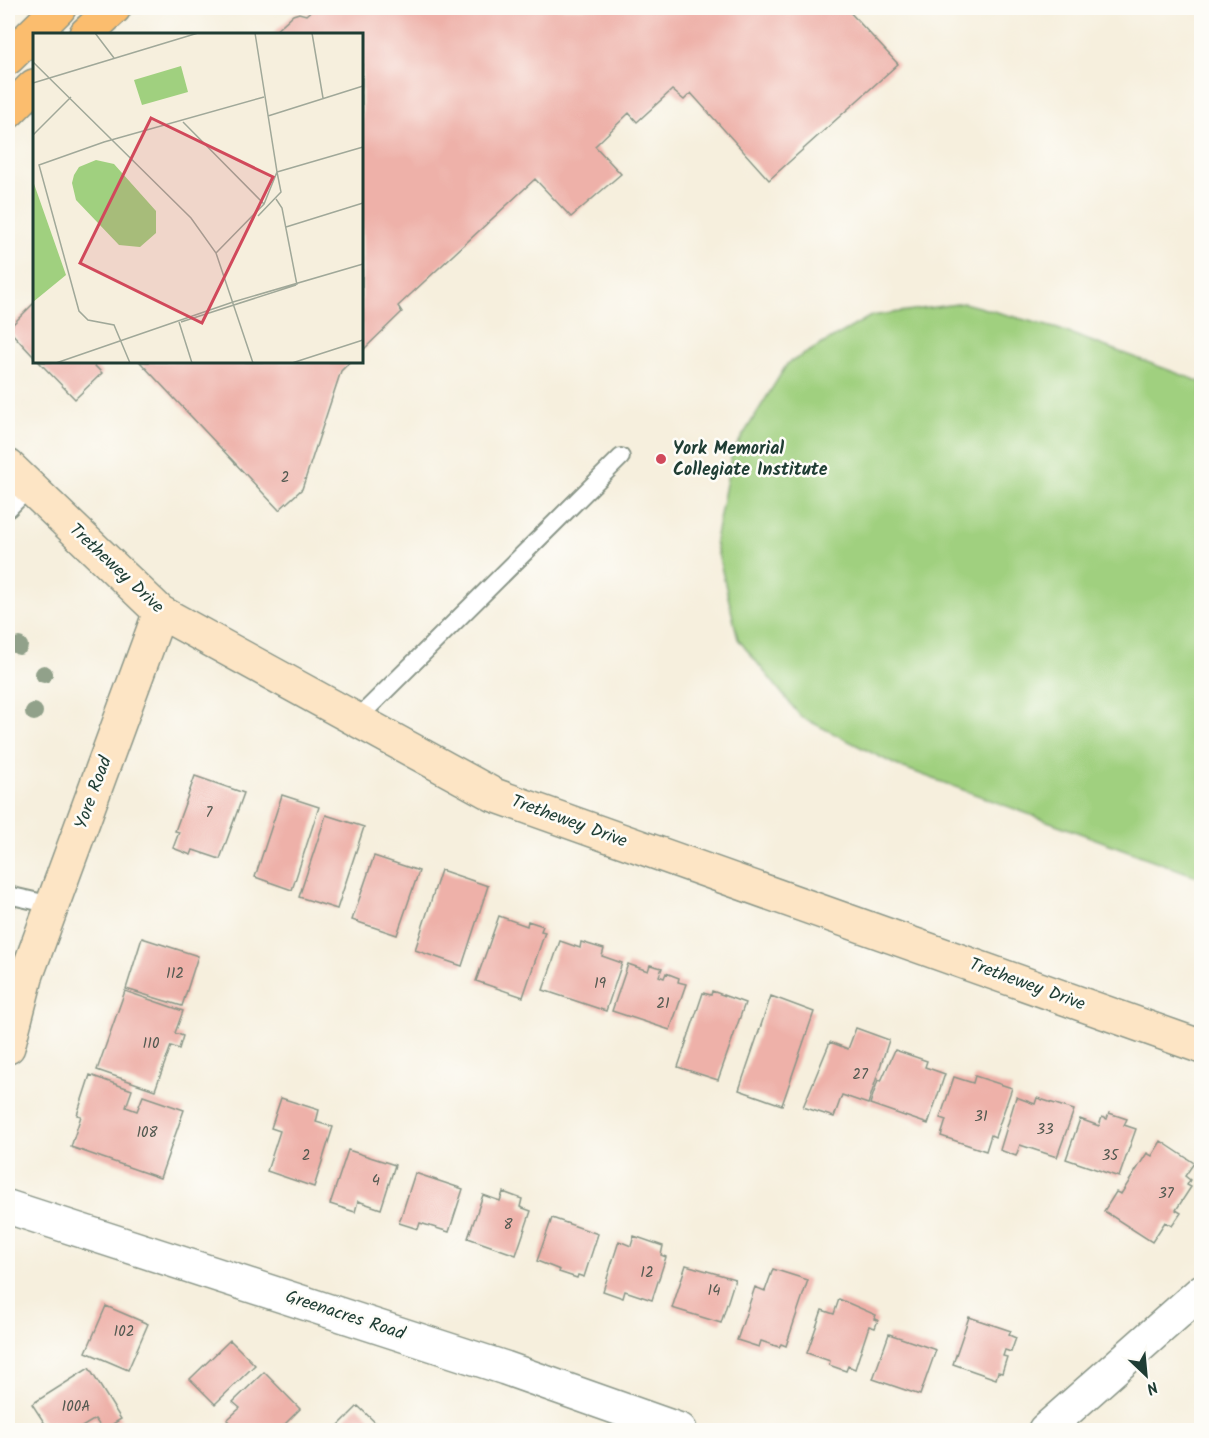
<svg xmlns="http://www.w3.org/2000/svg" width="1209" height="1438" font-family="Kalam,sans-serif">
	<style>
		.green { fill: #a0d07f; stroke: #60865a; stroke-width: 1.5 }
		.building { fill: #eeb1a9 }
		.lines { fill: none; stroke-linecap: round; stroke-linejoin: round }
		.lane-casing { stroke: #8a9688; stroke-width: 20 }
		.street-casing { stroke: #8a9688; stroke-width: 36 }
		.secondary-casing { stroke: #8a9688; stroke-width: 36 }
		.primary-casing { stroke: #8a9688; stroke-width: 36 }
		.lane { stroke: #fff; stroke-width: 16 }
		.street { stroke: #fff; stroke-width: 33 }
		.secondary { stroke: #fde5c5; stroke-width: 33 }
		.primary { stroke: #fbbd6e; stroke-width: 33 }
		.tree { fill: #91a18a }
		.poi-dot { fill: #d1495b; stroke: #fdfcf7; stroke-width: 2 }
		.labels { text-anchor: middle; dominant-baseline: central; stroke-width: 5; stroke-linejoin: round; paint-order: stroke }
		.number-label { font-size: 15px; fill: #535a51 }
		.poi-label { font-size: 18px; font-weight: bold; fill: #1f3d34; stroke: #fdfcf7; text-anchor: start }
		.street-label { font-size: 18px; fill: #1f3d34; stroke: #fdfcf7 }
		.inset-road { fill: none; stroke: #a0a899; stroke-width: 1.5 }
		.view { fill: #d1495b; fill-opacity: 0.15; stroke: #d1495b; stroke-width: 3 }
		.inset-edge { fill: none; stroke: #1f3d34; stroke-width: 3 }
	</style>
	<rect width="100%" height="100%" fill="#fdfcf7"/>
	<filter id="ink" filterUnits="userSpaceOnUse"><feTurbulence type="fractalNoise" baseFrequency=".0167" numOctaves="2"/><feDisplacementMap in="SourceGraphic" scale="12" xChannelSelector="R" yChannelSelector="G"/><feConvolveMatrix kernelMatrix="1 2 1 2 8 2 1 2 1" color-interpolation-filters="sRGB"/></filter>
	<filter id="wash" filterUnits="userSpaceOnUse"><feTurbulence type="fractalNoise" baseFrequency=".008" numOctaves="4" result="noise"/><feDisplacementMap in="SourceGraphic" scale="24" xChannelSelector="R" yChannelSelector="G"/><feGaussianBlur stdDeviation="1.35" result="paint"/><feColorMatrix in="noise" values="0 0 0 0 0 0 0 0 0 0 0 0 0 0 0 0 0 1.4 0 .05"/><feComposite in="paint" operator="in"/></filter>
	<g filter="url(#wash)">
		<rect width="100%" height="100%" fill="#f6efdd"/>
		<path class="green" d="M 964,303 L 1058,329 L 1201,382 L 1201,878 L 896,765 L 801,717 L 738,639 L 715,541 L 732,453 L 787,364 L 871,316 Z"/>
		<g id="blocks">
			<path class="building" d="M 314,8 L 846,8 L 898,64 L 769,180 L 691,93 L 684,100 L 672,90 L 637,122 L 629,113 L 595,146 L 621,174 L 571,217 L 535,179 L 398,306 L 402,312 L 362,351 L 362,34 L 272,34 L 293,15 L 299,13 L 306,15 Z
				M 34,303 L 34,357 L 8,329 Z
				M 39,362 L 91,362 L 102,373 L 75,399 Z
				M 140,362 L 350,362 L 341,371 L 302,489 L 279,510 Z
				M 195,776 L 244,793 L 220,859 L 193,850 L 191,855 L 173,848 L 179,832 L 175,831 Z
				M 282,795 L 319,807 L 292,890 L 255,877 Z
				M 326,815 L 364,827 L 337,909 L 299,897 Z
				M 374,856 L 419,871 L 397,935 L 352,920 Z
				M 441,870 L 488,886 L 462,966 L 415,950 Z
				M 499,916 L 527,926 L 528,921 L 543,926 L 541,931 L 545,932 L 523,997 L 476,981 Z
				M 142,938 L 198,956 L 182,1006 L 126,989 Z
				M 560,941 L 580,948 L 581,942 L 604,949 L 602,956 L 622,963 L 606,1011 L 543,990 Z
				M 628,964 L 648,971 L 650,965 L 662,968 L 659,976 L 664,978 L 666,973 L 679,978 L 678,982 L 686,984 L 670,1030 L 612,1011 Z
				M 125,991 L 183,1011 L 175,1033 L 183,1036 L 179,1049 L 171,1046 L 155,1090 L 97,1070 Z
				M 712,991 L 745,1003 L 718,1080 L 678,1067 L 703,993 L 711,995 Z
				M 771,996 L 814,1012 L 782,1105 L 739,1090 Z
				M 856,1028 L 889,1040 L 868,1104 L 842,1095 L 834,1117 L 803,1107 L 830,1042 L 848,1049 Z
				M 895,1050 L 927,1061 L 925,1067 L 945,1074 L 928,1124 L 870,1104 L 878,1080 L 881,1081 Z
				M 90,1075 L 132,1090 L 126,1107 L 137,1111 L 143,1096 L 184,1110 L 160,1178 L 71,1147 L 81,1116 L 77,1115 Z
				M 975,1076 L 1012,1088 L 995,1137 L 991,1135 L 986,1151 L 941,1136 L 946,1120 L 940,1118 L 954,1077 L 973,1083 Z
				M 1016,1097 L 1035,1104 L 1037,1098 L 1074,1110 L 1057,1157 L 1020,1145 L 1016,1156 L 1000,1150 Z
				M 281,1098 L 319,1110 L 316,1122 L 333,1127 L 314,1187 L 267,1171 L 280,1131 L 271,1128 Z
				M 1109,1113 L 1127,1119 L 1124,1125 L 1136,1129 L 1119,1177 L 1066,1159 L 1080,1119 L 1099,1126 L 1102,1117 L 1107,1119 Z
				M 1161,1141 L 1194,1163 L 1185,1176 L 1190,1180 L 1187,1185 L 1191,1187 L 1176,1210 L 1181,1213 L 1172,1226 L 1165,1222 L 1152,1242 L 1104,1211 L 1116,1192 L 1121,1194 L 1147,1153 L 1152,1156 Z
				M 348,1150 L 395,1165 L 381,1209 L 358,1201 L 355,1212 L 330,1204 Z
				M 415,1173 L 463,1189 L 449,1232 L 420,1223 L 418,1229 L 399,1223 Z
				M 503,1192 L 522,1199 L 520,1207 L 531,1211 L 516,1255 L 468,1238 L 483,1195 L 500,1201 Z
				M 552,1218 L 598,1234 L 584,1277 L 578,1275 L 577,1278 L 559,1272 L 560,1270 L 537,1261 Z
				M 634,1236 L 663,1246 L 661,1255 L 666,1257 L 652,1300 L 625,1291 L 623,1298 L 603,1291 L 619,1241 L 631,1246 Z
				M 686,1265 L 735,1279 L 721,1323 L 672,1308 Z
				M 773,1269 L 808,1280 L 786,1346 L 781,1344 L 779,1347 L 761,1341 L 759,1347 L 737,1340 L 755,1287 L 765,1291 Z
				M 839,1299 L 876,1315 L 874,1319 L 878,1320 L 875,1328 L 869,1326 L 855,1369 L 848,1366 L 846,1371 L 829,1365 L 830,1361 L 807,1353 L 822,1310 L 834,1314 Z
				M 106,1306 L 148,1324 L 128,1370 L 86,1352 Z
				M 969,1317 L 1011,1331 L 1009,1335 L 1016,1338 L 1011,1352 L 1005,1350 L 1003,1356 L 1007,1357 L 1002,1373 L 998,1372 L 996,1379 L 953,1364 Z
				M 889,1334 L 936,1350 L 920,1395 L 873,1379 Z
				M 230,1340 L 255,1365 L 215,1404 L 190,1379 Z
				M 89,1368 L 121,1419 L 103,1430 L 95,1419 L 77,1430 L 49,1430 L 32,1404 Z
				M 264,1372 L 300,1409 L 279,1430 L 238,1430 L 227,1420 L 240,1408 L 233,1402 Z
				M 358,1406 L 383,1430 L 334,1430 Z"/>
		</g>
	</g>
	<g filter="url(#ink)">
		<use href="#blocks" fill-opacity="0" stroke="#8a9688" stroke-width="1.5"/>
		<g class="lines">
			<g class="lane-casing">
				<path id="lane" d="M 8,509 L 29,488
					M 356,720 L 621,457
					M 8,895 L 52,905"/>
			</g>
			<g class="street-casing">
				<path id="street" d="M 8,1207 L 505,1368 L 680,1430
					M 1045,1430 L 1202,1291"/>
			</g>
			<g class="secondary-casing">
				<path id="secondary" d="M 8,466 L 160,612 L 494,795 L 1202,1047
					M 8,1047 L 27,974 L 160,612"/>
			</g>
			<g class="primary-casing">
				<path id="primary" d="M 86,34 L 114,8
					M 8,58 L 59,8
					M 8,112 L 34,86"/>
			</g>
			<use href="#lane" class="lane"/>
			<use href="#street" class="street"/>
			<use href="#secondary" class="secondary"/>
			<use href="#primary" class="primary"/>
		</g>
		<g class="tree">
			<circle cx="19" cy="646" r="9"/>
			<circle cx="44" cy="674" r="9"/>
			<circle cx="34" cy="712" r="9"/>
		</g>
	</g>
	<circle class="poi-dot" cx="661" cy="459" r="6"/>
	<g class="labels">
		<g class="number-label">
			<text x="285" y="478">2</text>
			<text x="209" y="813">7</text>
			<text x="175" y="974">112</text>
			<text x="600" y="984">19</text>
			<text x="663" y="1004">21</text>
			<text x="151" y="1044">110</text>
			<text x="860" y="1075">27</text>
			<text x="981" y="1117">31</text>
			<text x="1045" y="1130">33</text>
			<text x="147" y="1133">108</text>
			<text x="306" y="1156">2</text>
			<text x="1110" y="1156">35</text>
			<text x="376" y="1181">4</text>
			<text x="1166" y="1194">37</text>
			<text x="508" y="1225">8</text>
			<text x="647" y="1273">12</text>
			<text x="714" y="1291">14</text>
			<text x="124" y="1332">102</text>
			<text x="76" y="1407">100A</text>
		</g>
		<g class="poi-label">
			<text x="673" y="449">York Memorial<tspan x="673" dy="21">Collegiate Institute</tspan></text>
		</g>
		<g class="street-label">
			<text transform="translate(116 569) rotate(43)">Trethewey Drive</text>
			<text transform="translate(94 793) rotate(-70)">Yore Road</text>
			<text transform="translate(569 822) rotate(20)">Trethewey Drive</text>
			<text transform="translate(1027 985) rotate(20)">Trethewey Drive</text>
			<text transform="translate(345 1316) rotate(18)">Greenacres Road</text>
		</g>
	</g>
	<g transform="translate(33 33)">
		<rect width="330" height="330" fill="#f6efdd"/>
		<path d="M 148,33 L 155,59 L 109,72 L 101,47 ZM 63,127 L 81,131 L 123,178 L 123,200 L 107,214 L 86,212 L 43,167 L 39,150 L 41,142 L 46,134 ZM 0,148 L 33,242 L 0,269 Z" fill="#a0d07f"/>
		<path class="inset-road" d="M 62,0 L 81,25M 279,0 L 290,65M 0,29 L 158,185 L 183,220 L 220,330M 0,50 L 165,0M 235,83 L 330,53M 150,89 L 231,171M 0,102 L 38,64M 244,139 L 330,114M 243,166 L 249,175 L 264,252M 225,183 L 248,159 L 244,139M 253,194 L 330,170M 183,220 L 231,171 L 244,139 L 222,0M 146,289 L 159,330M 148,289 L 263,252M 23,330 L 200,269 L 330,231M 97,330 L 81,292 L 55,287 L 46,278 L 6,132 L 71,109 L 231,64M 259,330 L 330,307"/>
		<path class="view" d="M 118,85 L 240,144 L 169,290 L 47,230 Z"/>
		<rect width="330" height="330" class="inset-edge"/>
	</g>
	<rect width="1209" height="1438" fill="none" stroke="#fdfcf7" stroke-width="30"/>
	<g transform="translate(1146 1375) rotate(154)" stroke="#fdfcf7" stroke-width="4.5" paint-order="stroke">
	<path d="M0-4.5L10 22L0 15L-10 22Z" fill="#1f3d34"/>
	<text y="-9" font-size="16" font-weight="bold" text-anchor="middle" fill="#1f3d34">N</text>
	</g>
</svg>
